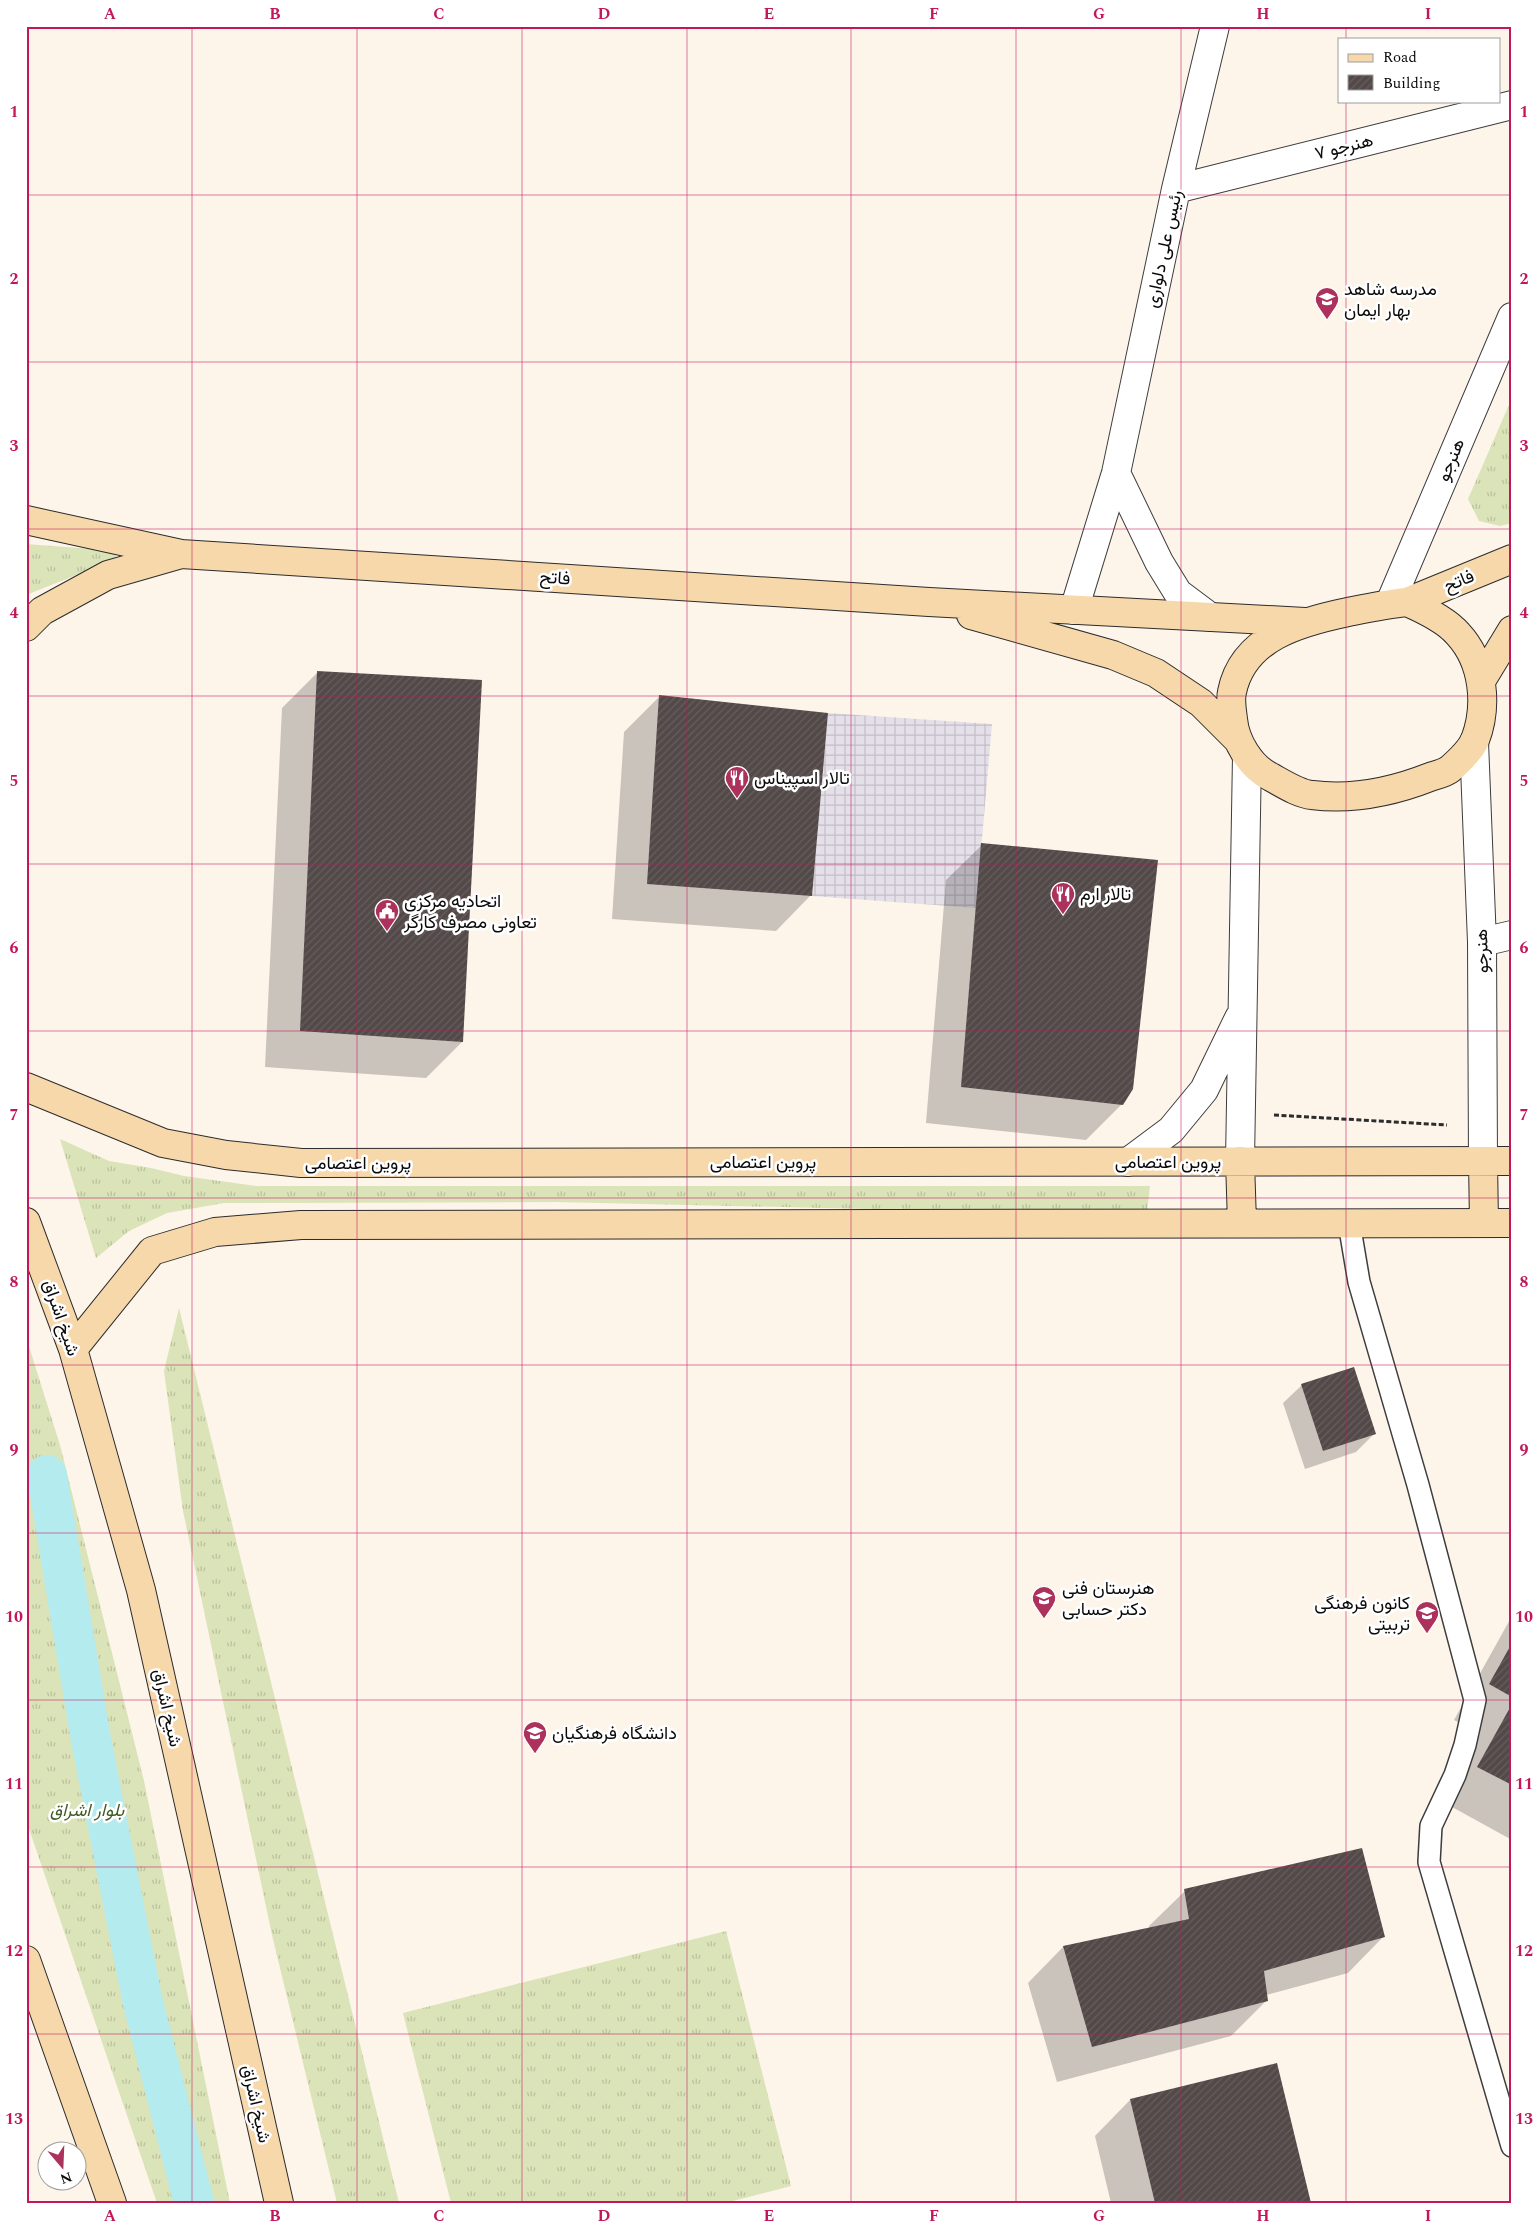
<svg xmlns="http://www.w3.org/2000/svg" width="1538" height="2229" font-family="Spectral,Vazirmatn,serif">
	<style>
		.industrial { fill: url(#industrial-grid) }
		.grass { fill: url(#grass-tufts) }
		.shadow { fill: #0003 }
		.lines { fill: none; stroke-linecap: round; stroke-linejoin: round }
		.canal { stroke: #b4ebef; stroke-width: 40 }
		.building { fill: url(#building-hatch) }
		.service-casing { stroke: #3d3d3d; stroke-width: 24 }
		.minor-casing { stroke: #3d3d3d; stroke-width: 30 }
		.tertiary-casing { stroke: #3d3d3d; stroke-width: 30 }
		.secondary-casing { stroke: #2c2c2c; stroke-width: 30 }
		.path { stroke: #2c2c2c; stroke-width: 3; stroke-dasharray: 5 2.5; stroke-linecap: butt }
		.service { stroke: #fff; stroke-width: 21 }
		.minor { stroke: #fff; stroke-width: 28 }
		.tertiary { stroke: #fff; stroke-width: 28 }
		.secondary { stroke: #f7d8ab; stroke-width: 28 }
		.grid { fill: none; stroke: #c2185b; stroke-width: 1; stroke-opacity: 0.55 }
		.labels { text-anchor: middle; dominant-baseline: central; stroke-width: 5; stroke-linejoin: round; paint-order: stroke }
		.street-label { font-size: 18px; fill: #0a0a0a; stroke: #fff }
		.poi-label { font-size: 18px; fill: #0a0a0a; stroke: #fff; text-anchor: start }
		.park-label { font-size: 18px; font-style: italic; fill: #3f5b22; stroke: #fff }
		.neatline { fill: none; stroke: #c2185b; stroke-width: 2 }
		.grid-label { font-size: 16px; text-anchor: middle; font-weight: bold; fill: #c2185b }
	</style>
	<defs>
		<pattern id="industrial-grid" width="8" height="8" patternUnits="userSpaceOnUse" patternTransform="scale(1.25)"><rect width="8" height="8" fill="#e5dfe9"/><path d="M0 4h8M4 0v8" fill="none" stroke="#c3bec6"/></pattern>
		<pattern id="grass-tufts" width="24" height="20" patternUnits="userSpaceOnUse" patternTransform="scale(1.25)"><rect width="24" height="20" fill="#dbe3b8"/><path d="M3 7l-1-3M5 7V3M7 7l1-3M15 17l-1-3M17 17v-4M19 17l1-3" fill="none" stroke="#bbc19d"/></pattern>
		<pattern id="building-hatch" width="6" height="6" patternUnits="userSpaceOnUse" patternTransform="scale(1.25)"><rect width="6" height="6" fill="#524948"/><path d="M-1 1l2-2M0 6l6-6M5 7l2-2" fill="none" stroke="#665f5e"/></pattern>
	</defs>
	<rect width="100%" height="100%" fill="#fdf4ea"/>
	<path class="industrial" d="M 828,713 L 992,724 L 976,908 L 812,896 Z"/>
	<path class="grass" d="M 1512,398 L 1512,523 L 1500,526 L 1479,521 L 1468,499 Z
		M 26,544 L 118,551 L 114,560 L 26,595 Z
		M 60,1139 L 109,1161 L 151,1168 L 184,1176 L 256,1186 L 1150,1186 L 1147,1212 L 868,1209 L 557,1202 L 224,1203 L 167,1213 L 129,1231 L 96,1258 Z
		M 179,1308 L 399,2203 L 337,2203 L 272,1935 L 183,1511 L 164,1371 Z
		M 26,1337 L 60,1445 L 144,1781 L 230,2203 L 157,2203 L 26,1820 Z
		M 726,1931 L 791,2186 L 725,2203 L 451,2203 L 403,2013 Z"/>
	<path class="shadow" d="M 318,672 L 481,681 L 462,1042 L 426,1078 L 265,1067 L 282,708 Z
		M 659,697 L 811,895 L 776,931 L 612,919 L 624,732 Z
		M 982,845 L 1122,1104 L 1086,1140 L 926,1123 L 946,880 Z
		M 1302,1385 L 1374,1434 L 1356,1452 L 1305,1469 L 1283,1403 Z
		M 1512,1616 L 1512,1840 L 1443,1802 L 1480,1734 L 1454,1720 Z
		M 1185,1891 L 1383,1937 L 1348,1973 L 1266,1995 L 1267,2000 L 1231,2036 L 1057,2082 L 1028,1983 L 1063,1947 L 1149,1929 L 1149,1926 Z
		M 1130,2100 L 1309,2203 L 1111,2203 L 1095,2136 Z"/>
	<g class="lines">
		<path class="canal" d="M 47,1475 L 91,1740 L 143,2003 L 194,2203"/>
	</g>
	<path class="building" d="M 317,671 L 482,680 L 463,1042 L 300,1031 Z
		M 659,695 L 828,713 L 812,896 L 647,884 Z
		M 981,843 L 1158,860 L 1133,1089 L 1123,1105 L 961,1087 Z
		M 1354,1367 L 1376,1434 L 1323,1451 L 1301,1384 Z
		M 1512,1643 L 1512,1697 L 1489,1684 Z
		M 1512,1704 L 1512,1785 L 1477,1767 Z
		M 1362,1848 L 1385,1937 L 1264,1971 L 1268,2001 L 1092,2047 L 1063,1946 L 1189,1919 L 1184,1889 Z
		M 1277,2063 L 1311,2203 L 1155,2203 L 1130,2099 Z"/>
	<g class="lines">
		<g class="service-casing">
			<path id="service" d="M 1349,1223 L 1359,1282 L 1418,1485 L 1475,1700 L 1465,1745 L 1455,1775 L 1431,1826 L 1429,1862 L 1512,2146"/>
		</g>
		<g class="minor-casing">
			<path id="minor" d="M 1176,189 L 1512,105
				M 1116,473 L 1159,562 L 1178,593 L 1210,617
				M 1074,610 L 1116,473 L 1176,189 L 1215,26
				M 1482,942 L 1512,935"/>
		</g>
		<g class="tertiary-casing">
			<path id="tertiary" d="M 1390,603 L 1512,317
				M 1474,742 L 1482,942 L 1483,1161
				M 1240,1161 L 1247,756
				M 1128,1162 L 1171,1130 L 1204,1090 L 1239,1018"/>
		</g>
		<g class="secondary-casing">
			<path id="secondary" d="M 26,520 L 181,554 L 108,575 L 42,611 L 26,627
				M 181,554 L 929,602 L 1305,622
				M 1407,602 C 1423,609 1447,621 1458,634 C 1484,662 1488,706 1475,740 C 1471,749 1458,762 1450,769 C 1445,773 1436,775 1430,777 C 1392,792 1352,800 1312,795 C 1299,794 1282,783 1271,777 C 1250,767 1235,741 1233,719 C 1232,711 1230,700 1232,692 C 1243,637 1300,622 1348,612 C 1368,608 1387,604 1407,602 Z
				M 1407,602 L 1512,559
				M 971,615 L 1113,655 L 1156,673 L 1201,703 L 1238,740
				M 1481,681 L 1512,630
				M 26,1087 L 163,1143 L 226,1155 L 301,1163 L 1512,1161
				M 1240,1161 L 1242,1223
				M 1483,1161 L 1484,1223
				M 26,1222 L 73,1349 L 141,1590 L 279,2203
				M 73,1349 L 152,1251 L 215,1232 L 301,1225 L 1512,1223
				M 26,1960 L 112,2203"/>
		</g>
		<path class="path" d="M 1274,1115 L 1447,1125"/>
		<use href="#service" class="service"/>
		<use href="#minor" class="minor"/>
		<use href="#tertiary" class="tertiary"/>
		<use href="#secondary" class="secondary"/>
	</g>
	<path class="grid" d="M 192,26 L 192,2203M 357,26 L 357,2203M 522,26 L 522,2203M 687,26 L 687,2203M 851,26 L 851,2203M 1016,26 L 1016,2203M 1181,26 L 1181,2203M 1346,26 L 1346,39M 1346,101 L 1346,2203M 26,195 L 1512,195M 26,362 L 1512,362M 26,529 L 1512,529M 26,696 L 1512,696M 26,864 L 1512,864M 26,1031 L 1512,1031M 26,1198 L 1512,1198M 26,1365 L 1512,1365M 26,1533 L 1512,1533M 26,1700 L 1512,1700M 26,1867 L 1512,1867M 26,2034 L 1512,2034"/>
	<defs>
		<g id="school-pin" transform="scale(1.25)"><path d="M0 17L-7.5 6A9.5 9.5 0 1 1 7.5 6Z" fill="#ac315c" stroke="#fff"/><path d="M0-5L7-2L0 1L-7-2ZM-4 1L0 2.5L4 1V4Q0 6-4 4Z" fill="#fff"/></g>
		<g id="restaurant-pin" transform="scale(1.25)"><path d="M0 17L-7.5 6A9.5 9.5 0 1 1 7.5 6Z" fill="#ac315c" stroke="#fff"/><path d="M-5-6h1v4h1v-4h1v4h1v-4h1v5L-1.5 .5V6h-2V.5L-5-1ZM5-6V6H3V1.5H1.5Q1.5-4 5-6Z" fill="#fff"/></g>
		<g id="civic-pin" transform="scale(1.25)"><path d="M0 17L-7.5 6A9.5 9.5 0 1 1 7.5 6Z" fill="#ac315c" stroke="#fff"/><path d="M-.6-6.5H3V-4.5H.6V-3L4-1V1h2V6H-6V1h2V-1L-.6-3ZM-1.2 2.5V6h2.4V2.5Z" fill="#fff"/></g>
		<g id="university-pin" transform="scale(1.25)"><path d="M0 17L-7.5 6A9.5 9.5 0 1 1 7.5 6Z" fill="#ac315c" stroke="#fff"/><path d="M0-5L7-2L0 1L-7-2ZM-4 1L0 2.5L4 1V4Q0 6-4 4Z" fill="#fff"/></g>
	</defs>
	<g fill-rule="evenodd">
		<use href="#school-pin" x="1327" y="299"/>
		<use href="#restaurant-pin" x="737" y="778"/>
		<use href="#restaurant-pin" x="1063" y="894"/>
		<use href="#civic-pin" x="387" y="911"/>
		<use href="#school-pin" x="1044" y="1598"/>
		<use href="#university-pin" x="1427" y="1613"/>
		<use href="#university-pin" x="535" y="1733"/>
	</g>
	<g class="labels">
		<g class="street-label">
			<text transform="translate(1344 147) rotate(-14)">هنرجو ۷</text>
			<text transform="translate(1164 249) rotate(-78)">رئیس علی دلواری</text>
			<text transform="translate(1451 460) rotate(-67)">هنرجو</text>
			<text transform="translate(555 578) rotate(4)">فاتح</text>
			<text transform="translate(1459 581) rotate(-22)">فاتح</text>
			<text transform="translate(1482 951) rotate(-91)">هنرجو</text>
			<text x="763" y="1162">پروین اعتصامی</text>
			<text x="1168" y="1162">پروین اعتصامی</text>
			<text x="358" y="1163">پروین اعتصامی</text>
			<text transform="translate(61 1318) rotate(71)">شیخ اشراق</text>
			<text transform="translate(167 1708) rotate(77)">شیخ اشراق</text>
			<text transform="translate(256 2104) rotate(77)">شیخ اشراق</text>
		</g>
		<g class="poi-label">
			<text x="1344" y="289">مدرسه شاهد<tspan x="1344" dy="21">بهار ایمان</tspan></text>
			<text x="754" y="778">تالار اسپیناس</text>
			<text x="1080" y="894">تالار ارم</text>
			<text x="404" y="901">اتحادیه مرکزی<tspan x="404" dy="21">تعاونی مصرف کارگر</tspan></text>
			<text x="1062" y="1588">هنرستان فنی<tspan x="1062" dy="21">دکتر حسابی</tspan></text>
			<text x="1410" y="1603" text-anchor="end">کانون فرهنگی<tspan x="1410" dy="21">تربیتی</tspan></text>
			<text x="552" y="1733">دانشگاه فرهنگیان</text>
		</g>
		<g class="park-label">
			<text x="87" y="1810">بلوار اشراق</text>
		</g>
	</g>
	<rect width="1538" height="2229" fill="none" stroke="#ffffff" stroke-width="55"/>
	<rect x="1338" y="38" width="162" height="65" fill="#ffffff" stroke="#9d9d9d"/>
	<rect x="1348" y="54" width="25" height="8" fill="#f7d8ab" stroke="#9d9d9d"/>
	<text x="1383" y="62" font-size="15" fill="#0a0a0a">Road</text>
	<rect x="1348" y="75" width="25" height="15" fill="url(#building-hatch)" stroke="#9d9d9d"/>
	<text x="1383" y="88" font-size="15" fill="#0a0a0a">Building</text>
	<g transform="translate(62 2166) rotate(161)"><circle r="24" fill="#ffffff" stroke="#9d9d9d"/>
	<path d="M0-4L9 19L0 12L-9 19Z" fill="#ac315c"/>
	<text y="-8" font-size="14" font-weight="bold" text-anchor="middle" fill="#0a0a0a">N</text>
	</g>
	<rect x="28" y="28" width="1482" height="2174" class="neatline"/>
	<g class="grid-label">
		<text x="110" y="19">A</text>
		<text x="275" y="19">B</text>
		<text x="439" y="19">C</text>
		<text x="604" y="19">D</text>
		<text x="769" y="19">E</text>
		<text x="934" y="19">F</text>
		<text x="1099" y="19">G</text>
		<text x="1263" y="19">H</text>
		<text x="1428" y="19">I</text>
		<text x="14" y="117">1</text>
		<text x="1524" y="117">1</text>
		<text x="14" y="284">2</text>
		<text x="1524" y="284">2</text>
		<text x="14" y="451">3</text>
		<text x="1524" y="451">3</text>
		<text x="14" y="618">4</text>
		<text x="1524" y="618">4</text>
		<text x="14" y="786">5</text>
		<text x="1524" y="786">5</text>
		<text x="14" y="953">6</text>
		<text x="1524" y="953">6</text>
		<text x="14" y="1120">7</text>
		<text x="1524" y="1120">7</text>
		<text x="14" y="1287">8</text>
		<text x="1524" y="1287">8</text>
		<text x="14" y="1455">9</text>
		<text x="1524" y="1455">9</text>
		<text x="14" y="1622">10</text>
		<text x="1524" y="1622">10</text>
		<text x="14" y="1789">11</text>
		<text x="1524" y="1789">11</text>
		<text x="14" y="1956">12</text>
		<text x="1524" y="1956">12</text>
		<text x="14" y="2124">13</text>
		<text x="1524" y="2124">13</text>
		<text x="110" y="2221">A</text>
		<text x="275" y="2221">B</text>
		<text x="439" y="2221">C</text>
		<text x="604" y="2221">D</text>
		<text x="769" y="2221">E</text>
		<text x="934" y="2221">F</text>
		<text x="1099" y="2221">G</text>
		<text x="1263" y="2221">H</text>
		<text x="1428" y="2221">I</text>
	</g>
</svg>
